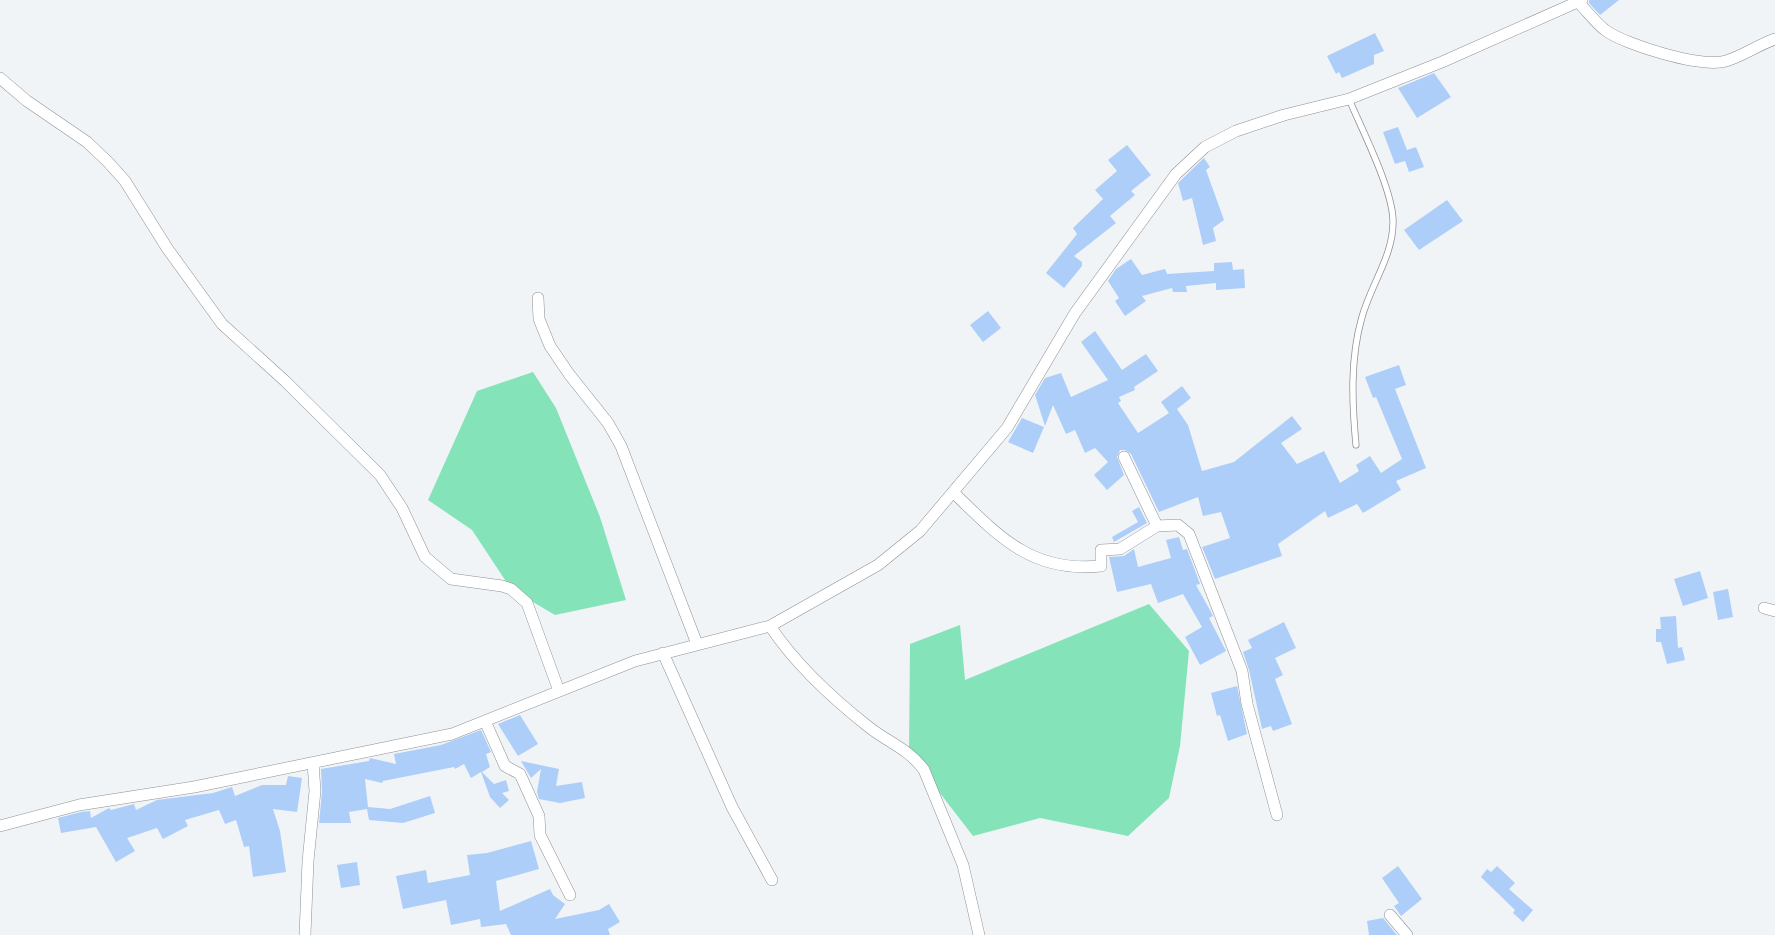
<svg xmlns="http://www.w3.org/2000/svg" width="1775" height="935" font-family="Lato,sans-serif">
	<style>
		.green { fill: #85e3b9 }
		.building { fill: #adcef9 }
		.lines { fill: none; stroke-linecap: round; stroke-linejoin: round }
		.lane-casing { stroke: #8e9093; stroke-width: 7 }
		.street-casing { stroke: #8e9093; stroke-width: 12 }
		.lane { stroke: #fff; stroke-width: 5.5 }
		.street { stroke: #fff; stroke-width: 11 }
	</style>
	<rect width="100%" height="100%" fill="#f1f4f7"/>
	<path class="green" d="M 533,372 L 556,408 L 600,517 L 626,600 L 555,615 L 511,589 L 472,530 L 428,500 L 477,391 Z
		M 1149,604 L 1189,651 L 1180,746 L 1169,798 L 1128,836 L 1040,818 L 973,836 L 909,753 L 910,644 L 960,625 L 965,680 Z"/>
	<path class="building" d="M 1589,0 L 1619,0 L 1600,15 L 1589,3 Z
		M 1375,33 L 1384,51 L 1374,55 L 1374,64 L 1342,78 L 1339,72 L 1336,74 L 1327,56 Z
		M 1434,73 L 1451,97 L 1417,118 L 1398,88 Z
		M 1398,127 L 1407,150 L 1416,147 L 1424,167 L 1409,172 L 1405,161 L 1395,164 L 1383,132 Z
		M 1127,145 L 1151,175 L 1131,191 L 1135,195 L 1110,216 L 1116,223 L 1074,256 L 1082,262 L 1082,266 L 1064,288 L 1046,273 L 1077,234 L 1073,228 L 1103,199 L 1095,190 L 1117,171 L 1108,160 Z
		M 1204,158 L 1210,167 L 1206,170 L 1224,220 L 1213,228 L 1216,241 L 1203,245 L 1192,198 L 1183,201 L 1178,183 Z
		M 1447,200 L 1463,221 L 1419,250 L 1404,230 Z
		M 1131,259 L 1142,275 L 1165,269 L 1167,274 L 1214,271 L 1214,263 L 1232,262 L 1233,270 L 1244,269 L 1245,288 L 1216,290 L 1216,283 L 1186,286 L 1187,292 L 1173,292 L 1172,288 L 1142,296 L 1146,301 L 1125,316 L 1115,301 L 1119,298 L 1108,281 L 1116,269 Z
		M 988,311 L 1001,328 L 983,342 L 970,325 Z
		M 1095,331 L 1122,370 L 1146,354 L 1158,371 L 1134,387 L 1135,390 L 1119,397 L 1121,401 L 1118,403 L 1138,433 L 1169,413 L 1161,402 L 1182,386 L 1191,398 L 1177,409 L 1188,425 L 1202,471 L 1234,462 L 1292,416 L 1302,429 L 1281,443 L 1297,464 L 1324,451 L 1340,483 L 1359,471 L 1356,465 L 1370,456 L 1381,473 L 1402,459 L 1376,397 L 1373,398 L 1365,377 L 1399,365 L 1406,385 L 1395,389 L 1426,468 L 1396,481 L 1401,490 L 1363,513 L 1357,504 L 1328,518 L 1325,511 L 1278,544 L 1282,556 L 1215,579 L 1202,547 L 1230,538 L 1221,512 L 1203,516 L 1198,497 L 1159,512 L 1131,454 L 1125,450 L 1120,450 L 1117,457 L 1124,475 L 1107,490 L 1094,475 L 1108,462 L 1095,448 L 1085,453 L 1075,430 L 1066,434 L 1053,405 L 1045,426 L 1035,395 L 1045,378 L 1061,373 L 1071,397 L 1108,380 L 1081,342 Z
		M 1022,418 L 1044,427 L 1033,453 L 1008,442 Z
		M 1139,507 L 1147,523 L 1114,542 L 1112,537 L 1138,522 L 1132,511 Z
		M 1179,537 L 1183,550 L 1187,549 L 1200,584 L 1196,585 L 1211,612 L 1213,616 L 1209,618 L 1226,651 L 1200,665 L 1185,637 L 1202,627 L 1183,594 L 1158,603 L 1151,584 L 1117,592 L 1109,557 L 1124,556 L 1134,549 L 1138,567 L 1171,558 L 1166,540 Z
		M 1700,571 L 1708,598 L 1683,606 L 1674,579 Z
		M 1728,589 L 1733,617 L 1718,620 L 1713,592 Z
		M 1676,616 L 1678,648 L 1682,647 L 1685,660 L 1667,664 L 1661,642 L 1656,642 L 1656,629 L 1661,629 L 1660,617 Z
		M 1284,622 L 1296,648 L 1275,658 L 1283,675 L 1275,679 L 1292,724 L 1273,731 L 1271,726 L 1262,729 L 1249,670 L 1243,652 L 1252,648 L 1248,640 Z
		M 1237,686 L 1247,734 L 1228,741 L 1220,715 L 1217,716 L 1211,693 Z
		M 520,715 L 538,744 L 518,756 L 498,724 Z
		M 481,730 L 491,752 L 486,754 L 490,767 L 482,772 L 494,784 L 506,780 L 509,791 L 502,793 L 509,800 L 500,808 L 490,797 L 481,772 L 471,778 L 464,764 L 455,769 L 454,767 L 383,781 L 382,783 L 365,779 L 368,807 L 390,809 L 430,796 L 435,813 L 403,823 L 369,820 L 367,809 L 349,812 L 351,823 L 319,823 L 322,792 L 321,769 L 369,761 L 370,758 L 396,764 L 394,754 L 441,745 Z
		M 521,761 L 559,769 L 556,786 L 582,782 L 585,798 L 560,803 L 539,799 L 537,792 L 541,769 L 531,778 Z
		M 288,776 L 302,778 L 297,812 L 273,809 L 280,831 L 286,872 L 253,877 L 249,846 L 244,847 L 236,820 L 225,824 L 219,810 L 185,820 L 188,826 L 163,839 L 157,828 L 127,838 L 135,851 L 116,862 L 96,827 L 61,833 L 58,818 L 81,812 L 90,811 L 91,818 L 109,808 L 111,810 L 134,804 L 136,810 L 157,800 L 213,793 L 232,787 L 235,796 L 262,785 L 286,785 Z
		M 531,841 L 539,869 L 496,881 L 500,911 L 550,889 L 553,895 L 565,904 L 555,919 L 599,910 L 609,904 L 620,922 L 608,929 L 610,935 L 511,935 L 506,924 L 481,927 L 480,919 L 451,925 L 446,900 L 403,909 L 396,876 L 426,870 L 428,883 L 470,875 L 467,855 L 487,853 Z
		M 357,862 L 360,885 L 341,888 L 337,865 Z
		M 1398,866 L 1422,899 L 1401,916 L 1394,906 L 1399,903 L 1382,878 Z
		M 1497,866 L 1515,883 L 1509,889 L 1533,910 L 1523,922 L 1513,913 L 1515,910 L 1481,877 L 1487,869 L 1491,872 Z
		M 1383,918 L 1397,935 L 1369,935 L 1367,921 Z"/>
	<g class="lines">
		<g class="lane-casing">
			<path id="lane" d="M 1349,99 C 1362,130 1392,188 1393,220 C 1394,255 1371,284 1362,317 C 1350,358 1352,403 1356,445"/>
		</g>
		<g class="street-casing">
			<path id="street" d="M 1578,2 C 1587,11 1595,22 1605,30 C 1625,45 1701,68 1726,61 C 1743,56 1758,45 1775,39
				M 0,78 L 27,101 L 87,142 L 108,162 L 125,181 L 167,248 L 222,324 L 285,381 L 380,475 L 402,508 L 425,557 L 451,579 L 502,586 L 511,589 L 527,603 L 559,691
				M 538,298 L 539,319 L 550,346 L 569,374 L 608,423 L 621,446 L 697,644
				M 954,493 C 1000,538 1033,573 1101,566 L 1101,550 L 1120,549 L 1157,526 L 1124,457
				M 1157,526 L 1178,525 L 1189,534 L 1242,671 L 1247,704 L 1277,815
				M 1764,608 L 1775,611
				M 770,626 C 796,665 833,699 870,728 C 888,742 910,750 924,770 L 963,865 L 979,935
				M 663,653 L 732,807 L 772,880
				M 485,721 L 505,766 L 520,774 L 539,816 L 540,835 L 570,895
				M 0,826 L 79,805 L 194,787 L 452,734 L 635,661 L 770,626 L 878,565 L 920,531 L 1007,428 L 1075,313 L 1176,174 L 1205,147 L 1236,131 L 1284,115 L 1349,99 L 1442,62 L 1582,0
				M 1390,915 L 1407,935
				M 305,935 L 308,861 L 315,791 L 313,763"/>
		</g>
		<use href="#lane" class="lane"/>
		<use href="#street" class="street"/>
	</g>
</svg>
